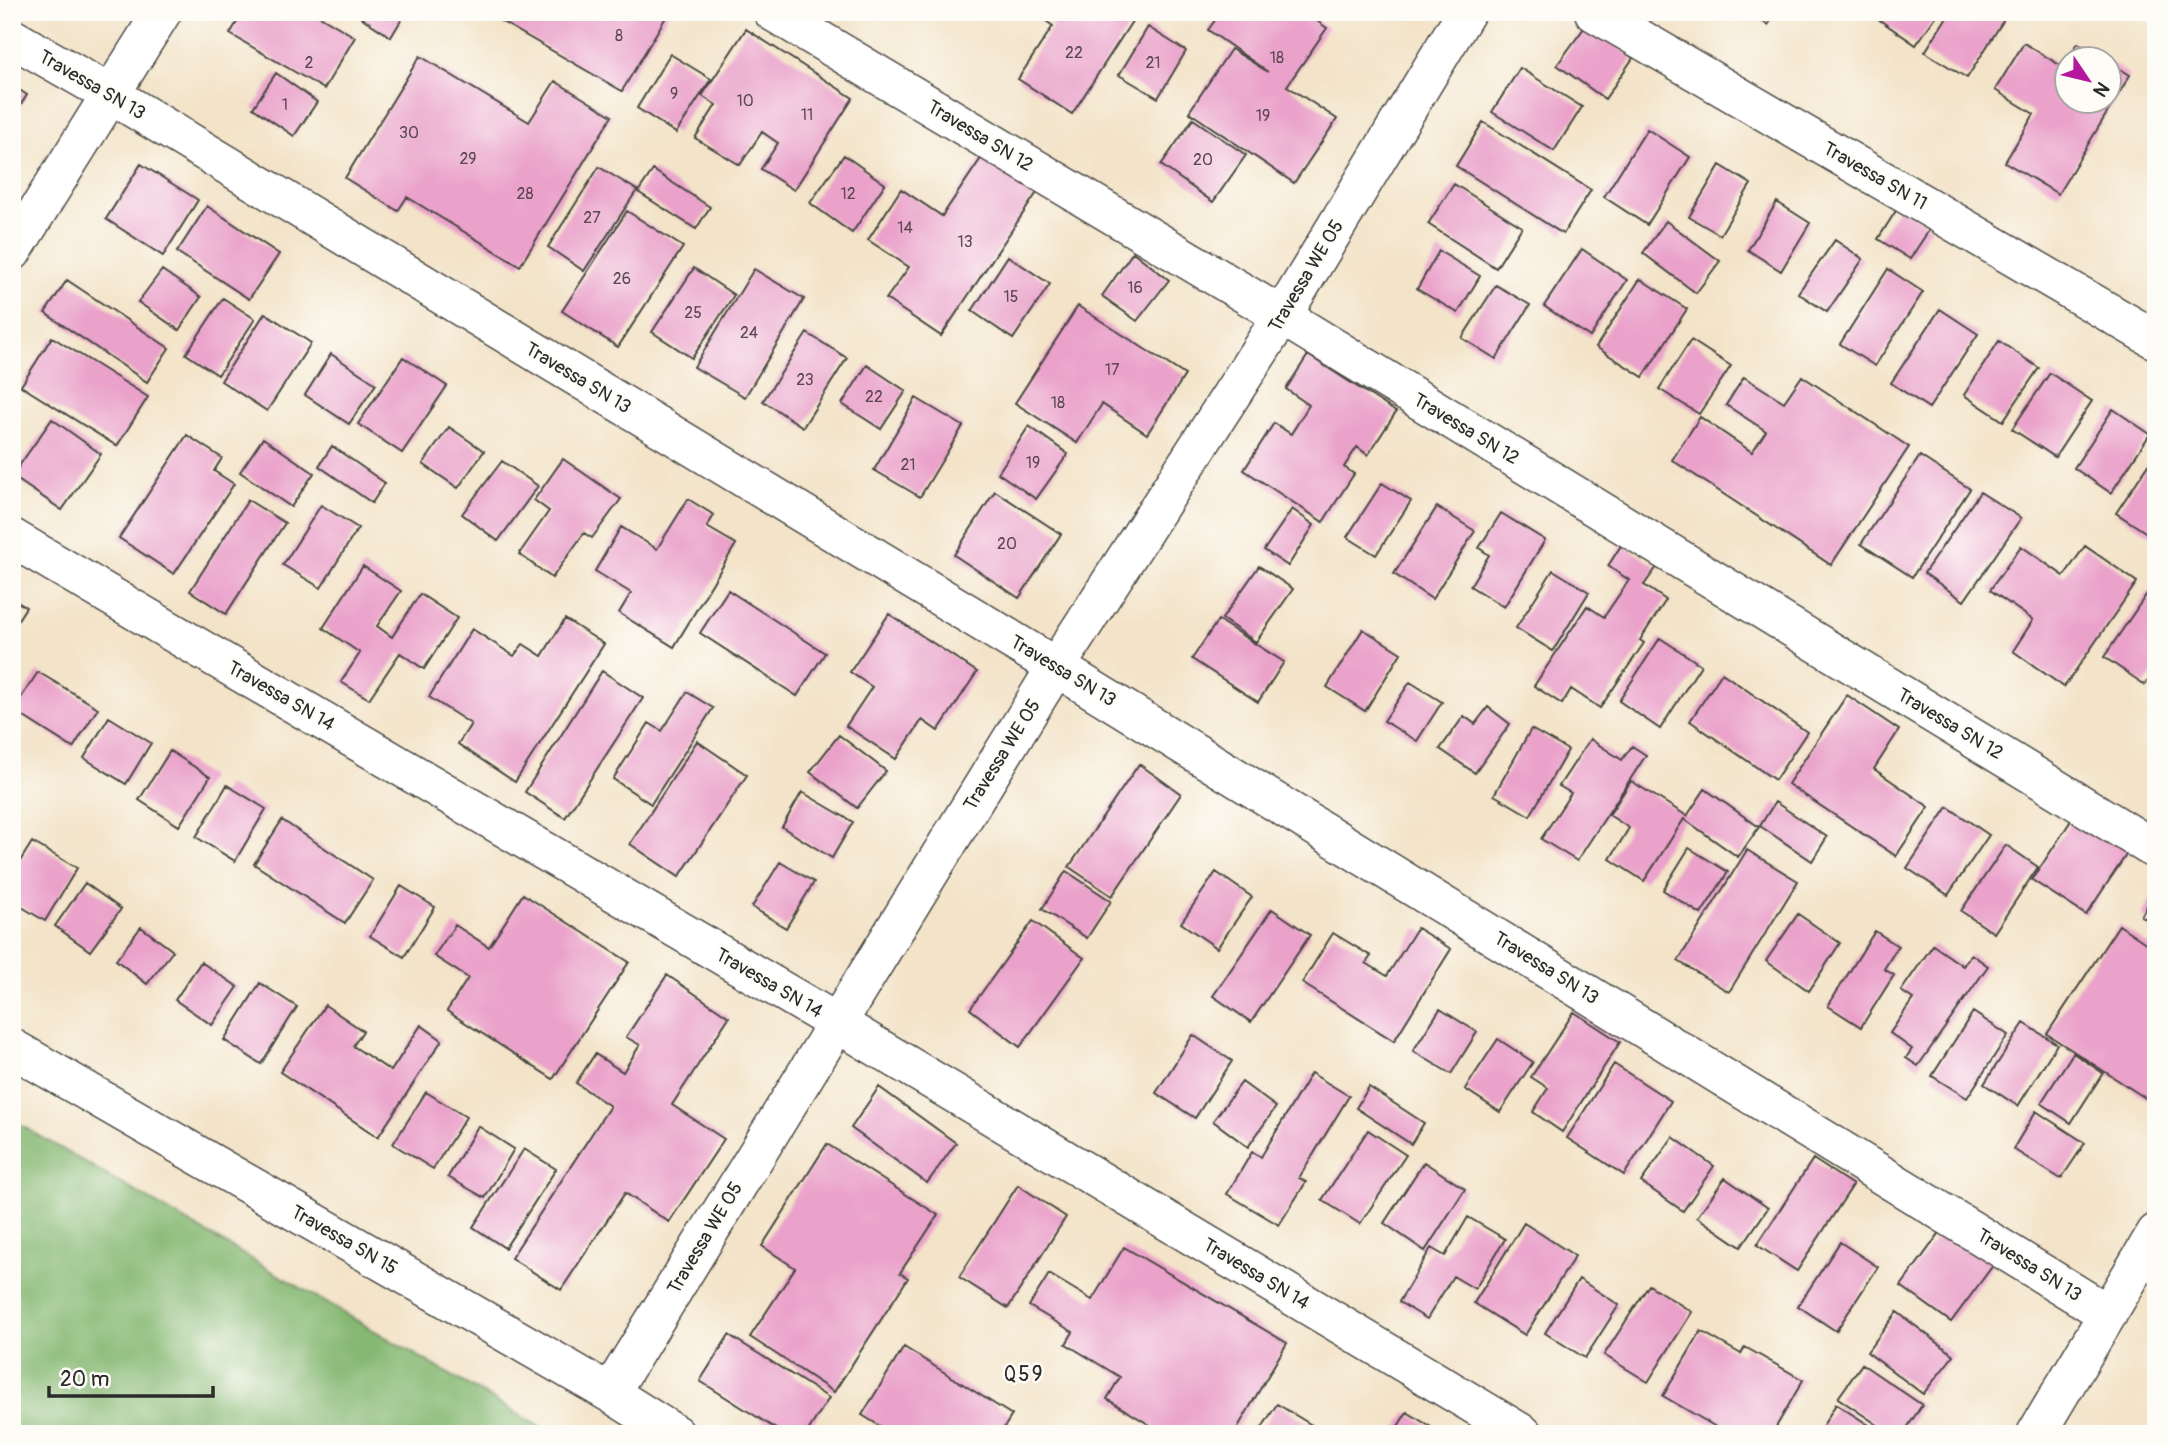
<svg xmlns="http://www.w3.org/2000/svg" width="2168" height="1446" font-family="Pangolin,sans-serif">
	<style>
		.forest { fill: #85b872; stroke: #58724e; stroke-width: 2 }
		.building { fill: #eaa1ca }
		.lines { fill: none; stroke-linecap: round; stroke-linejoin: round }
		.street-casing { stroke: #494743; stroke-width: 41 }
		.street { stroke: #fff; stroke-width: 38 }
		.labels { text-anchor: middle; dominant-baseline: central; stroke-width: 5; stroke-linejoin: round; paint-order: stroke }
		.number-label { font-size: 16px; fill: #5b4853 }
		.street-label { font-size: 19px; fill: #2b2b2b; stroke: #fdfcf7 }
		.neighbourhood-label { font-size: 21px; letter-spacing: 2px; fill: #2b2b2b; stroke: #fdfcf7 }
	</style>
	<rect width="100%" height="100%" fill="#fdfcf7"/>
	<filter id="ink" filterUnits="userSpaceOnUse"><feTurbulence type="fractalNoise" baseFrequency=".0143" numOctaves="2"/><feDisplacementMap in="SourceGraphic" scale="14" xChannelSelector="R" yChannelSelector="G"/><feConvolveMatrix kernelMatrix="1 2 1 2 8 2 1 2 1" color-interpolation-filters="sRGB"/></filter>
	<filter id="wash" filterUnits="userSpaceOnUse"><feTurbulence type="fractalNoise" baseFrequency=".00686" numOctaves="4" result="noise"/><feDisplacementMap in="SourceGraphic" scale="28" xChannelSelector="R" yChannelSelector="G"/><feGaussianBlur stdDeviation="1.57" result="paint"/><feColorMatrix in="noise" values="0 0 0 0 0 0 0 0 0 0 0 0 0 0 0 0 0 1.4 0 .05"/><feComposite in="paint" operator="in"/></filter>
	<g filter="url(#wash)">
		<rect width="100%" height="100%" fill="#f3e3c8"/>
		<path class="forest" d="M 12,1120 L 547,1431 L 546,1434 L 12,1434 Z"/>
		<g id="blocks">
			<path class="building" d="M 243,12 L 313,12 L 355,37 L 324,89 L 230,34 Z
				M 353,12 L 406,12 L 391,37 Z
				M 485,12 L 669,12 L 622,91 Z
				M 1033,12 L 1138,12 L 1072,114 L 1018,79 L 1053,26 Z
				M 1221,12 L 1304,12 L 1327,28 L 1287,86 L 1337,119 L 1294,183 L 1189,112 L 1231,49 L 1268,72 L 1208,30 Z
				M 1749,12 L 1776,12 L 1768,25 Z
				M 1868,12 L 1939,12 L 1916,45 Z
				M 1950,12 L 1989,12 L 2003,21 L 1967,78 L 1925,52 Z
				M 1587,24 L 1633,58 L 1605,99 L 1557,65 Z
				M 1148,27 L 1186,51 L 1158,98 L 1119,75 Z
				M 746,29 L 853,98 L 794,190 L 761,169 L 778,143 L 762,132 L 740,165 L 695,138 L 716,105 L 702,96 Z
				M 2024,43 L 2063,67 L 2066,61 L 2066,102 L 2109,102 L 2109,62 L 2130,75 L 2058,194 L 2005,162 L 2034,114 L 1995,90 Z
				M 2078,43 L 2105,60 L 2067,60 Z
				M 670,54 L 711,79 L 676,133 L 637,108 Z
				M 420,56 L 529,122 L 555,81 L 612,116 L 520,266 L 407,197 L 398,211 L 345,178 Z
				M 1520,68 L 1582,107 L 1554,151 L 1492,112 Z
				M 276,73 L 317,102 L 294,136 L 253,108 Z
				M 12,85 L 27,95 L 12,118 Z
				M 1193,119 L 1246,155 L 1213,202 L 1161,165 Z
				M 1483,122 L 1591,190 L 1563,234 L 1456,166 Z
				M 1647,129 L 1690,157 L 1647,225 L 1604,197 Z
				M 986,151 L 1040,188 L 941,336 L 886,299 L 909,267 L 868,240 L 901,189 L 942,216 Z
				M 844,155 L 885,184 L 852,233 L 810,203 Z
				M 141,164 L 198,200 L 163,256 L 106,219 Z
				M 1720,165 L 1751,184 L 1720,235 L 1689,217 Z
				M 599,167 L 637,190 L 584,271 L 548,247 Z
				M 653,170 L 710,207 L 696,229 L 638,192 Z
				M 1454,184 L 1522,227 L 1496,268 L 1428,224 Z
				M 1777,202 L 1810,223 L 1781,271 L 1748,250 Z
				M 207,206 L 279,254 L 249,299 L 177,252 Z
				M 1899,206 L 1931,227 L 1910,259 L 1878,239 Z
				M 627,211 L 683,247 L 618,347 L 562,311 Z
				M 1666,221 L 1720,261 L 1696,293 L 1643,253 Z
				M 1835,240 L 1863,259 L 1827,312 L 1798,293 Z
				M 1582,249 L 1627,280 L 1590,337 L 1544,306 Z
				M 1439,251 L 1480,276 L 1458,313 L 1417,289 Z
				M 1133,252 L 1169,280 L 1137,321 L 1102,296 Z
				M 1008,256 L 1050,284 L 1013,339 L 972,311 Z
				M 694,268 L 734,295 L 692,358 L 652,332 Z
				M 754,269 L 804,299 L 745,397 L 694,367 Z
				M 1888,269 L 1923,292 L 1875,366 L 1840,344 Z
				M 162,270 L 201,297 L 179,330 L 138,302 Z
				M 1640,279 L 1687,309 L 1643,377 L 1596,347 Z
				M 67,280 L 169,348 L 147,382 L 45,313 Z
				M 1496,285 L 1530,305 L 1496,359 L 1462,338 Z
				M 223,298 L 255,319 L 218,375 L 186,354 Z
				M 1078,306 L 1185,375 L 1147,434 L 1102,404 L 1077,443 L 1015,403 Z
				M 1940,309 L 1978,334 L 1929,408 L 1891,383 Z
				M 265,313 L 311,343 L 267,411 L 221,381 Z
				M 807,333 L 847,358 L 803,427 L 763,401 Z
				M 52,337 L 148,397 L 117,446 L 21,386 Z
				M 1691,340 L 1731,366 L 1699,414 L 1659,389 Z
				M 1999,341 L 2039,368 L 2003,421 L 1964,395 Z
				M 331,354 L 376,384 L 349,424 L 305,395 Z
				M 1308,355 L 1396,412 L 1368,455 L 1357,447 L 1344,467 L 1354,474 L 1323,522 L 1244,470 L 1274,423 L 1291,434 L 1309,405 L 1286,389 Z
				M 403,357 L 447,386 L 402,453 L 358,424 Z
				M 867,365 L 906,391 L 881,429 L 842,404 Z
				M 2050,373 L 2092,401 L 2055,457 L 2012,429 Z
				M 1802,376 L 1909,447 L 1831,565 L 1672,460 L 1700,417 L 1752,452 L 1766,431 L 1726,405 L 1744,377 L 1784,402 Z
				M 916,398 L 963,426 L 920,497 L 874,470 Z
				M 2113,409 L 2150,434 L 2111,493 L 2074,468 Z
				M 52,419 L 101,454 L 62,510 L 12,476 Z
				M 1029,426 L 1068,454 L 1036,499 L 998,473 Z
				M 449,427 L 484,451 L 458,488 L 423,464 Z
				M 187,435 L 222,458 L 214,471 L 234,484 L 174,574 L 119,538 Z
				M 263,438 L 314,473 L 291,507 L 240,472 Z
				M 332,446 L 385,483 L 372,503 L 319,466 Z
				M 2156,453 L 2156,539 L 2116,513 Z
				M 1920,456 L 1970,489 L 1912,577 L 1861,544 Z
				M 563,459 L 621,499 L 592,538 L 584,533 L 552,578 L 519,554 L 549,511 L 534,500 Z
				M 502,461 L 538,486 L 498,541 L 462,514 Z
				M 1382,483 L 1411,501 L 1376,555 L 1347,537 Z
				M 995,491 L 1061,534 L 1019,598 L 954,555 Z
				M 1980,492 L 2021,518 L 1964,601 L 1924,573 Z
				M 688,499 L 714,515 L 707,527 L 736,544 L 674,647 L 619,613 L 631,593 L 595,571 L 621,527 L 657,549 Z
				M 248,500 L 285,523 L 226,614 L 190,591 Z
				M 321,505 L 358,528 L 321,588 L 283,565 Z
				M 1437,507 L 1475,531 L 1432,599 L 1394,574 Z
				M 1292,509 L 1314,525 L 1288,566 L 1264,550 Z
				M 1501,513 L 1545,540 L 1504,607 L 1470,586 L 1489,555 L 1479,548 Z
				M 1622,544 L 1657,567 L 1644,585 L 1666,600 L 1640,640 L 1644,643 L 1600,708 L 1571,689 L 1562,704 L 1534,686 L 1587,606 L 1604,617 L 1629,580 L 1608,566 Z
				M 2021,546 L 2064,576 L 2085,546 L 2137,582 L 2064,687 L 2013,651 L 2033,620 L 1990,590 Z
				M 363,566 L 401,591 L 377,626 L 392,637 L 420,594 L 457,618 L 424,669 L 400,653 L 369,699 L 341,682 L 360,653 L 323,628 Z
				M 1259,566 L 1293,589 L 1256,642 L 1222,619 Z
				M 1553,570 L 1589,592 L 1553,651 L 1516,628 Z
				M 728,590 L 825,653 L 797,696 L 700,633 Z
				M 2148,592 L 2156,597 L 2156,670 L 2145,685 L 2104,657 Z
				M 12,599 L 26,607 L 12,629 Z
				M 889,614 L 977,672 L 938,731 L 922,720 L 896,759 L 846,726 L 872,687 L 850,672 Z
				M 565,619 L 604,644 L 515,782 L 458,744 L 471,724 L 429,697 L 472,629 L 514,656 L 523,644 L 542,656 Z
				M 1218,620 L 1284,662 L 1258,702 L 1192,659 Z
				M 1363,629 L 1401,653 L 1365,711 L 1327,687 Z
				M 1660,638 L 1701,665 L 1660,729 L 1619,701 Z
				M 602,671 L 643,698 L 565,818 L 525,792 Z
				M 38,672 L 98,708 L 73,748 L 13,710 Z
				M 1722,673 L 1807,732 L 1775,780 L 1690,721 Z
				M 1410,682 L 1442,702 L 1417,741 L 1384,721 Z
				M 687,692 L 713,708 L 651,804 L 613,779 L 649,723 L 662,731 Z
				M 1847,695 L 1899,730 L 1874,769 L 1929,807 L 1896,856 L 1788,784 Z
				M 1488,707 L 1510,724 L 1475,773 L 1440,749 L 1464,716 L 1475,724 Z
				M 109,717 L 151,743 L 126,784 L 84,758 Z
				M 1531,729 L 1568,750 L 1530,816 L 1494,795 Z
				M 839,735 L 886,771 L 857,808 L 810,772 Z
				M 1590,739 L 1622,760 L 1632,746 L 1646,755 L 1577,861 L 1541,839 L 1571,793 L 1559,786 Z
				M 697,741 L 747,775 L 679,877 L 630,844 Z
				M 170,751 L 210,777 L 179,826 L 139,800 Z
				M 1139,764 L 1181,794 L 1112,896 L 1069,867 Z
				M 1631,781 L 1687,816 L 1705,789 L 1759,827 L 1738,857 L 1684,819 L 1644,881 L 1610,859 L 1629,828 L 1609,815 Z
				M 227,785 L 266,809 L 235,861 L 196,837 Z
				M 802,792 L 853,822 L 832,858 L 782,827 Z
				M 1775,802 L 1827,837 L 1812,861 L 1760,826 Z
				M 1948,807 L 1989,835 L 1948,895 L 1907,868 Z
				M 2076,813 L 2130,849 L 2086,915 L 2032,880 Z
				M 282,820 L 373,880 L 345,923 L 254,864 Z
				M 32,842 L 77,868 L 45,921 L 12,901 L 12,874 Z
				M 2006,845 L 2038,867 L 1994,933 L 1961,911 Z
				M 1689,848 L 1728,872 L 1701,914 L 1663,890 Z
				M 1747,850 L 1798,881 L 1729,992 L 1678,961 Z
				M 780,862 L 814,882 L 786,928 L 752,907 Z
				M 1066,871 L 1111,901 L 1087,938 L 1042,909 Z
				M 1216,872 L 1252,897 L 1217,948 L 1181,923 Z
				M 85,883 L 121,909 L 90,951 L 55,926 Z
				M 401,886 L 435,907 L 404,957 L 370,936 Z
				M 2156,891 L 2156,924 L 2141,916 Z
				M 523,894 L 629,962 L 553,1079 L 447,1011 L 468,978 L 434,956 L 455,925 L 489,947 Z
				M 1272,909 L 1310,935 L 1251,1022 L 1213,996 Z
				M 1798,914 L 1840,943 L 1809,991 L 1766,961 Z
				M 1033,921 L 1084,958 L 1020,1047 L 970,1009 Z
				M 2119,925 L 2153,948 L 2156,944 L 2156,1105 L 2047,1034 Z
				M 141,927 L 173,951 L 147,984 L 116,960 Z
				M 1417,928 L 1451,949 L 1394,1041 L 1302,983 L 1333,933 L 1371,956 L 1366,963 L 1387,976 Z
				M 1875,931 L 1898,946 L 1884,969 L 1894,975 L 1861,1027 L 1828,1006 Z
				M 1933,945 L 1963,966 L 1971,954 L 1988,966 L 1918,1066 L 1906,1058 L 1912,1049 L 1890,1033 L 1913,999 L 1901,991 Z
				M 201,962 L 238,987 L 212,1025 L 175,1000 Z
				M 667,975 L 729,1017 L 672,1105 L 724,1139 L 669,1222 L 625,1193 L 561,1290 L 511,1258 L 610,1106 L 576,1083 L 595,1054 L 623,1072 L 640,1045 L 626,1037 Z
				M 260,983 L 297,1007 L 261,1064 L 224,1040 Z
				M 325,1005 L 363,1031 L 353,1046 L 391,1071 L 421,1025 L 442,1040 L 378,1137 L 280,1072 Z
				M 1440,1009 L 1477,1032 L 1451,1074 L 1413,1051 Z
				M 1574,1012 L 1620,1042 L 1562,1132 L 1533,1112 L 1548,1088 L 1531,1077 Z
				M 1973,1012 L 2008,1035 L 1967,1098 L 1932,1076 Z
				M 2024,1023 L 2057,1044 L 2018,1106 L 1984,1084 Z
				M 1193,1035 L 1232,1061 L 1195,1118 L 1156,1093 Z
				M 1498,1039 L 1533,1062 L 1500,1112 L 1465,1089 Z
				M 2073,1053 L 2103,1073 L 2071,1123 L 2041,1103 Z
				M 1614,1064 L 1671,1101 L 1624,1175 L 1567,1138 Z
				M 1311,1073 L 1349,1096 L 1299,1178 L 1306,1182 L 1279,1225 L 1227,1194 L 1252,1152 L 1261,1157 Z
				M 1242,1082 L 1276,1107 L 1248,1147 L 1213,1121 Z
				M 879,1087 L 956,1143 L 927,1183 L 851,1128 Z
				M 1369,1087 L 1424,1123 L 1411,1144 L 1356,1108 Z
				M 426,1092 L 466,1117 L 433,1169 L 393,1144 Z
				M 2036,1111 L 2085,1143 L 2061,1179 L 2013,1149 Z
				M 478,1126 L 514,1149 L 485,1198 L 448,1177 Z
				M 1368,1130 L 1406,1155 L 1360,1224 L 1322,1200 Z
				M 1673,1137 L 1714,1166 L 1683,1211 L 1641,1182 Z
				M 827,1144 L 938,1215 L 900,1273 L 908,1278 L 834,1392 L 750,1337 L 795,1268 L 762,1246 Z
				M 524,1149 L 556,1169 L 505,1248 L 473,1227 Z
				M 1813,1159 L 1853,1185 L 1797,1271 L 1757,1245 Z
				M 1424,1162 L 1465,1189 L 1425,1251 L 1384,1223 Z
				M 1725,1178 L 1768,1208 L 1741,1247 L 1697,1217 Z
				M 1018,1185 L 1066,1217 L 1008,1308 L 959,1277 Z
				M 1468,1217 L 1505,1239 L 1475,1289 L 1453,1276 L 1427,1319 L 1399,1302 L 1431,1248 L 1445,1256 Z
				M 1524,1223 L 1575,1256 L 1525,1335 L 1474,1303 Z
				M 1944,1227 L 1994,1264 L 1951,1322 L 1901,1286 Z
				M 1840,1242 L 1878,1267 L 1836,1331 L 1798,1306 Z
				M 1124,1247 L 1287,1343 L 1234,1434 L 1165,1434 L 1107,1399 L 1120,1377 L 1066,1344 L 1073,1332 L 1029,1306 L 1049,1274 L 1092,1300 Z
				M 1579,1279 L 1619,1305 L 1585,1358 L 1545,1333 Z
				M 1649,1285 L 1692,1312 L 1648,1382 L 1604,1355 Z
				M 1897,1312 L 1954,1355 L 1923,1394 L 1867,1352 Z
				M 1701,1331 L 1741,1354 L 1745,1347 L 1803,1380 L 1772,1434 L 1728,1434 L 1663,1396 Z
				M 729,1335 L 829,1398 L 806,1434 L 784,1434 L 700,1381 Z
				M 904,1347 L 1012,1415 L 1000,1434 L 893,1434 L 862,1415 Z
				M 1862,1364 L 1922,1405 L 1903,1434 L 1891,1434 L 1838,1398 Z
				M 1277,1404 L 1315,1427 L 1310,1434 L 1258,1434 Z
				M 1836,1404 L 1883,1434 L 1818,1434 Z
				M 1407,1412 L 1442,1434 L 1393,1434 Z"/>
		</g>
	</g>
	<g filter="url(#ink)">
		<use href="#blocks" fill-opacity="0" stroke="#494743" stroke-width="2"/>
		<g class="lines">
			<g class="street-casing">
				<path id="street" d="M 773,12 L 1282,316 L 2156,850
					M 1594,12 L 2156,340
					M 12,38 L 110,94 L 1056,667 L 2108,1314
					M 12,252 L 162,12
					M 12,538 L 837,1023 L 1523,1434
					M 12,1048 L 610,1393 L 675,1434
					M 610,1393 L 1056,667 L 1282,316 L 1466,12
					M 2036,1434 L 2156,1233"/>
			</g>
			<use href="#street" class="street"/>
		</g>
	</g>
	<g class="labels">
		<g class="number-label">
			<text x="619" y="36">8</text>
			<text x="1074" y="53">22</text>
			<text x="1277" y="58">18</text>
			<text x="309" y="63">2</text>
			<text x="1153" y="63">21</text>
			<text x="674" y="94">9</text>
			<text x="745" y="101">10</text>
			<text x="285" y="105">1</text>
			<text x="807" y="115">11</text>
			<text x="1263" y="116">19</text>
			<text x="409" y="133">30</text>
			<text x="468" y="159">29</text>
			<text x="1203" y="160">20</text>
			<text x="525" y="194">28</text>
			<text x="848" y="194">12</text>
			<text x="592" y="218">27</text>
			<text x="905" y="228">14</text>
			<text x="965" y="242">13</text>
			<text x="622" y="279">26</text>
			<text x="1135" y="288">16</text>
			<text x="1011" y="297">15</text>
			<text x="693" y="313">25</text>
			<text x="749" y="333">24</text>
			<text x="1112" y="370">17</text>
			<text x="805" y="380">23</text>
			<text x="874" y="397">22</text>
			<text x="1058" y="403">18</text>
			<text x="1033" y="463">19</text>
			<text x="908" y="465">21</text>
			<text x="1007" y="544">20</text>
		</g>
		<g class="street-label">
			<text transform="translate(92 85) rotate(30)">Travessa SN 13</text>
			<text transform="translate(980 136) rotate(31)">Travessa SN 12</text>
			<text transform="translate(1875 176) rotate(30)">Travessa SN 11</text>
			<text transform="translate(1306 276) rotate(-59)">Travessa WE 05</text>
			<text transform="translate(578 378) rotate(31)">Travessa SN 13</text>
			<text transform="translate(1466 429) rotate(31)">Travessa SN 12</text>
			<text transform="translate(1063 671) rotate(31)">Travessa SN 13</text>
			<text transform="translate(281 696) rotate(30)">Travessa SN 14</text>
			<text transform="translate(1950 724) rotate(31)">Travessa SN 12</text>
			<text transform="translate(1002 755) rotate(-58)">Travessa WE 05</text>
			<text transform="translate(1546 968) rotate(32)">Travessa SN 13</text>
			<text transform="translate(769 983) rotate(30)">Travessa SN 14</text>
			<text transform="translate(705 1238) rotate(-59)">Travessa WE 05</text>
			<text transform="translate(344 1240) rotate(30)">Travessa SN 15</text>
			<text transform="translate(2029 1265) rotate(32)">Travessa SN 13</text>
			<text transform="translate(1256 1274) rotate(31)">Travessa SN 14</text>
		</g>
		<g class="neighbourhood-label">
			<text x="1024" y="1374">Q59</text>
		</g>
	</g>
	<rect width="2168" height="1446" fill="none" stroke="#fdfcf7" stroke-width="42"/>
	<g transform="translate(2088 80) rotate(125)"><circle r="33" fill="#fdfcf7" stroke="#a9a8a5" stroke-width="2"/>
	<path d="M0-5L12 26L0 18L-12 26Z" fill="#b5179e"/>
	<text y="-10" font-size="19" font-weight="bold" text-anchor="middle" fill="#2b2b2b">N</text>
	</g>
	<path d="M49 1386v10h164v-10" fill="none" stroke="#2b2b2b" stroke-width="3.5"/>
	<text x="60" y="1386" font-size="21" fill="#2b2b2b" stroke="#fdfcf7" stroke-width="5" paint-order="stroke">20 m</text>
</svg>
